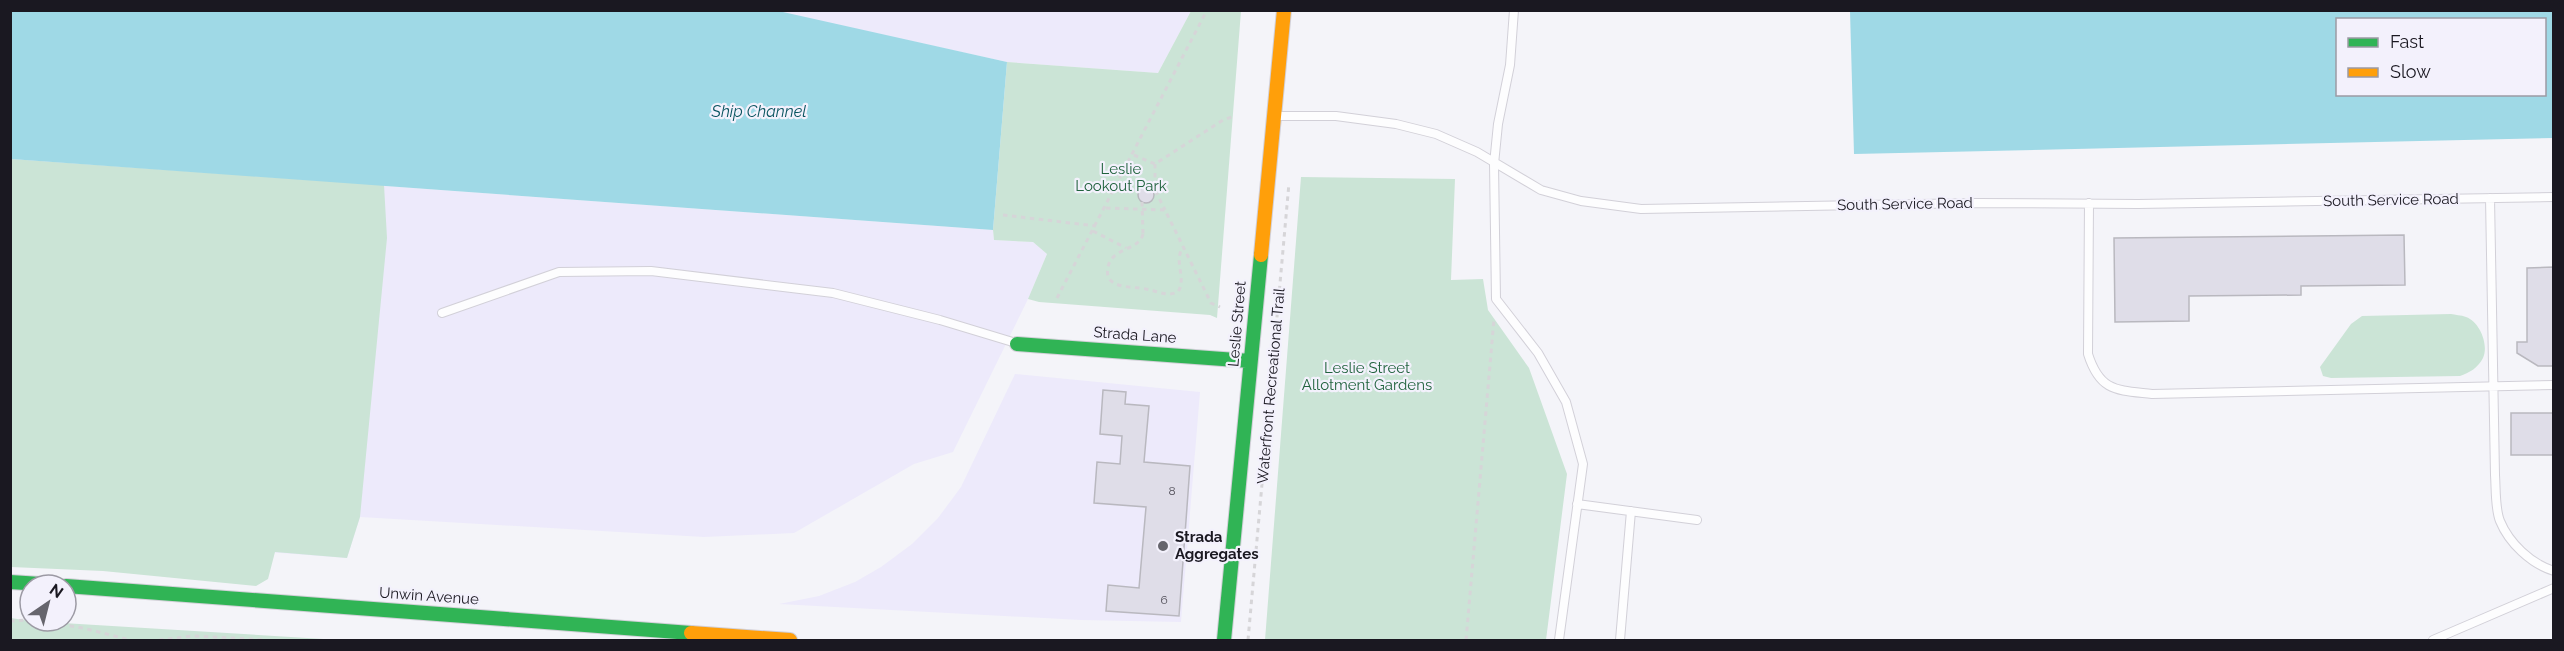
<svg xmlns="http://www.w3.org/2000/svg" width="2564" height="651" font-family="Raleway,sans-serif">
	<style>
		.built { fill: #edeafb }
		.green { fill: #cbe4d6 }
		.water { fill: #9fd9e6; fill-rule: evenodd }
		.building { fill: #dfdde8; stroke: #b9b8bf; stroke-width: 1.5 }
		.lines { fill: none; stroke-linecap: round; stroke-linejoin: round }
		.lane-casing { stroke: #d2d0d8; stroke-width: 10 }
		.fast-casing { stroke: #d2d0d8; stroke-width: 16 }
		.slow-casing { stroke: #d2d0d8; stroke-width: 16 }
		.path { stroke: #d6d5d8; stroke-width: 3; stroke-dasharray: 4.5 4.5; stroke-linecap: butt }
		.lane { stroke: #fdfdfe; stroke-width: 8 }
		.fast { stroke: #30b455; stroke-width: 14 }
		.slow { stroke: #ff9f0a; stroke-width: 14 }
		.path-bridge { stroke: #d6d5d8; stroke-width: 3; stroke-dasharray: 4.5 4.5; stroke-linecap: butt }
		.poi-dot { fill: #66656d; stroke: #f3f1fc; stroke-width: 2 }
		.labels { text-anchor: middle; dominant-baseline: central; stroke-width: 4.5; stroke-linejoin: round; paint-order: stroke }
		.number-label { font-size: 12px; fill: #4d4b55 }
		.park-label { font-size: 15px; fill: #21633e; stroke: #f3f1fc }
		.street-label { font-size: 15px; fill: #1a1821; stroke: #f3f1fc }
		.poi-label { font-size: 15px; font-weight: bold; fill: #1a1821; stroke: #f3f1fc; text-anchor: start }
		.water-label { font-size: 16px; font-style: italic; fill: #0a5460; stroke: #f3f1fc }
	</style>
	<rect width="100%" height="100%" fill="#f4f4f9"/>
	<path class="built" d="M 774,11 L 1191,11 L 1158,73 L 1007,62 Z
		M 10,159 L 993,230 L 994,240 L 1033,242 L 1047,254 L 1028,299 L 953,452 L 914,464 L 794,533 L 704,537 L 360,517 L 347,558 L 11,533 Z
		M 1015,374 L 1200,392 L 1181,622 L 1081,620 L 779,604 L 819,596 L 855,582 L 881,567 L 912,544 L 938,518 L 961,487 Z"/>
	<path class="green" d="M 1191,11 L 1241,11 L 1217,318 L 1210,315 L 1039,302 L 1028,299 L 1047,254 L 1033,242 L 994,240 L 993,230 L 1007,62 L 1158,73 Z
		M 11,159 L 384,185 L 387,238 L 360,517 L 347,558 L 275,552 L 268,579 L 256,586 L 103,571 L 11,567 Z
		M 1301,177 L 1455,179 L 1451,280 L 1483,279 L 1488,310 L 1529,368 L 1567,474 L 1546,640 L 1265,640 Z
		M 2451,314 C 2455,315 2461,315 2466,317 C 2480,322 2489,345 2483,358 C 2478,368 2469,373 2460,376 L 2331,378 L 2323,376 L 2320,367 L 2351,324 L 2362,316 Z
		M 11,618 L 30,621 L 340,640 L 11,640 Z"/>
	<path class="water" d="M 774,10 L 1007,62 L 993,230 L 11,159 L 11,11 Z
		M 1850,11 L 2553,11 L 2553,138 L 1854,154 ZM 2338,20 L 2544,20 L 2544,94 L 2338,94 Z"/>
	<path class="building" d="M1138 195a8 8 0 1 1 16 0a8 8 0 1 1-16 0Z
		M 2404,235 L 2405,285 L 2301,286 L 2301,295 L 2189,296 L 2189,321 L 2115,322 L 2114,238 Z
		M 2553,267 L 2553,366 L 2538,366 L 2517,353 L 2517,342 L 2527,342 L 2527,268 Z
		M 1103,390 L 1126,392 L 1125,404 L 1149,406 L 1144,462 L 1190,466 L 1179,616 L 1106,611 L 1108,585 L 1139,588 L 1146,507 L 1094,503 L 1097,462 L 1120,464 L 1122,436 L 1100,434 Z
		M 2511,413 L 2553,413 L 2553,455 L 2511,455 Z"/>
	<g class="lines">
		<g class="lane-casing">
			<path id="lane" d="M 1514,10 L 1510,65 L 1498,124 L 1494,164 L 1496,299 L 1538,353 L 1566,402 L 1583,464 L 1559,640
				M 1275,116 L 1336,116 L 1396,124 L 1436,134 L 1477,152 L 1541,190 L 1581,201 L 1641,209 L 1977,203 L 2138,204 L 2554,197
				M 2490,198 L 2495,475 C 2496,489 2495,509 2500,521 C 2509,543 2531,564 2554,571
				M 2089,203 L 2088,354 C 2100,392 2117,390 2152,394 L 2554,385
				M 442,313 L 559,272 L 651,271 L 833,293 L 940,320 L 1016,343
				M 1577,504 L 1697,520
				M 1620,640 L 1631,511
				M 2433,640 L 2554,588"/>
		</g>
		<g class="fast-casing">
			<path id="fast" d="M 1017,344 L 1250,361
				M 10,582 L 56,585
				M 66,586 L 691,633
				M 1224,640 L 1261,255"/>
		</g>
		<g class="slow-casing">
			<path id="slow" d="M 1261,255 L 1284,10
				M 691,633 L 790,640"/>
		</g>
		<path class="path" d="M 1134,155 L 1155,164 L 1223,120 L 1235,116
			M 1155,164 L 1155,190 L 1165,210
			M 1106,208 L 1165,210 L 1211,303 L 1220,307
			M 1003,215 L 1096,226
			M 1093,231 L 1126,248
			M 1143,234 C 1139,251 1112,247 1108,267 C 1103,290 1133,286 1146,289 C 1158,291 1166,297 1178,292 C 1187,277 1173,262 1183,247
			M 1057,298 L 1207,10
			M 10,621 L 30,620
			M 43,621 L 83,628 L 130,640
			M 159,640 L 193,636 L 266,640
			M 1248,640 L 1289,183
			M 1466,640 L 1494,319"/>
		<use href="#lane" class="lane"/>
		<use href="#fast" class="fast"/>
		<use href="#slow" class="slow"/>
		<path class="path-bridge" d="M 1142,202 L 1143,234"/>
	</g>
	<circle class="poi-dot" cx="1163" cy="546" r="6"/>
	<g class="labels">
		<g class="number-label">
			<text x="1172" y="491">8</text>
			<text x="1164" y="600">6</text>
		</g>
		<g class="park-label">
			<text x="1121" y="169">Leslie<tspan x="1121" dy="17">Lookout Park</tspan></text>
			<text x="1367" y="368">Leslie Street<tspan x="1367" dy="17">Allotment Gardens</tspan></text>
		</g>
		<g class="street-label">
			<text transform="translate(2391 200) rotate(-1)">South Service Road</text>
			<text transform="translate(1905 204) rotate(-1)">South Service Road</text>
			<text transform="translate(1237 324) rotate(-85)">Leslie Street</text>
			<text transform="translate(1135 335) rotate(4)">Strada Lane</text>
			<text transform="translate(1271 386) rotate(-85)">Waterfront Recreational Trail</text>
			<text transform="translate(429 596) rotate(4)">Unwin Avenue</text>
		</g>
		<g class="poi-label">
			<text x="1175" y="537">Strada<tspan x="1175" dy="17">Aggregates</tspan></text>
		</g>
		<g class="water-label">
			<text x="759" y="111">Ship Channel</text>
		</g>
	</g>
	<rect width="2564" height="651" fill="none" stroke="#1a1821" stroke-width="24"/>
	<rect x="2336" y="18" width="210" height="78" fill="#f3f1fc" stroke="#9c9aa4" stroke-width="1.5"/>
	<rect x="2348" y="38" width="30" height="9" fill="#30b455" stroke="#9c9aa4" stroke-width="1.5"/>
	<text x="2390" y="48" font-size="18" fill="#1a1821">Fast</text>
	<rect x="2348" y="68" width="30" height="9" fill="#ff9f0a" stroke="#9c9aa4" stroke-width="1.5"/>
	<text x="2390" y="78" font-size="18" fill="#1a1821">Slow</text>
	<g transform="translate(48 603) rotate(35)"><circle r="28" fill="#f3f1fc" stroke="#9c9aa4" stroke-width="1.5"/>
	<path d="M0-4.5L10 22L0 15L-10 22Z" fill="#66656d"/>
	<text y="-9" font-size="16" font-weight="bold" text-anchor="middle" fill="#1a1821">N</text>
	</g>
</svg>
